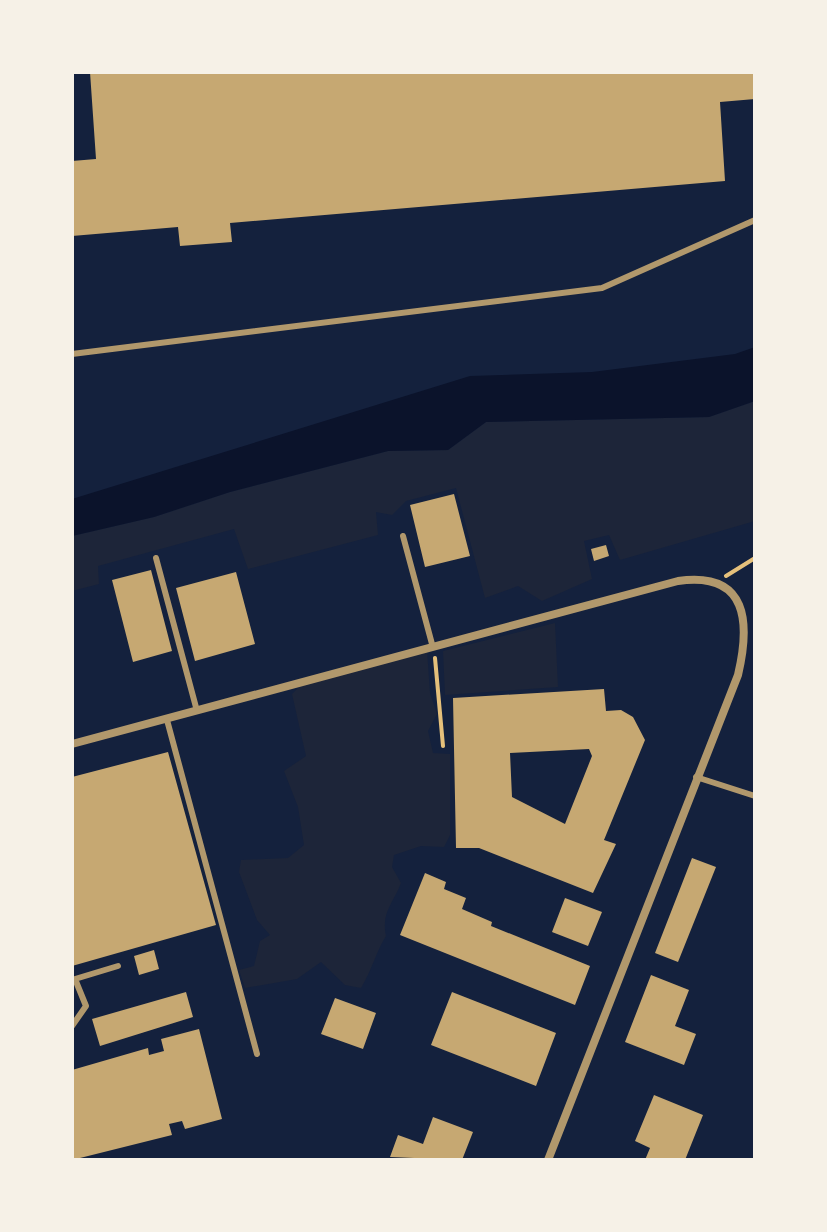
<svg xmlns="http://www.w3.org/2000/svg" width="827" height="1232" font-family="Roboto,sans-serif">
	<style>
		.green { fill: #1d2539 }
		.water { fill: #0b132b }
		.building { fill: #c6a872; fill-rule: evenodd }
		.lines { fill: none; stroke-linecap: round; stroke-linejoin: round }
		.path { stroke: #e5c07b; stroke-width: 4 }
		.service { stroke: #b1986c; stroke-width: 6 }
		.minor { stroke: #b1986c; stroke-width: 8 }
	</style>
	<rect width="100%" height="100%" fill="#14213d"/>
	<path class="green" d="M 755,401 L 755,521 L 620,560 L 609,535 L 584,541 L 592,579 L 542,601 L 518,586 L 485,598 L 456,488 L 406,501 L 392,515 L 376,512 L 378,535 L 248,569 L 234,529 L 98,566 L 99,584 L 72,591 L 72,536 L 154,517 L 230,492 L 388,451 L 448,450 L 486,422 L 709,417 Z
		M 555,623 L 558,687 L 445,695 L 443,651 Z
		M 427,650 L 430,693 L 437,714 L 428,731 L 433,753 L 450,754 L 450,835 L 444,847 L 421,846 L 394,855 L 392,867 L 401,883 C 393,904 381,912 386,936 C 376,952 372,970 361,988 L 345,985 L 321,962 L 297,979 L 245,988 L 239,970 L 254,966 L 260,941 L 270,935 L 257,920 L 239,872 L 241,860 L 288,858 L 304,845 L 298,807 L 284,771 L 306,756 L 292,694 L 301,685 Z"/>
	<path class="water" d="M 755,347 L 755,401 L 709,417 L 486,422 L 448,450 L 388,451 L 230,492 L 154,517 L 72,536 L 72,499 L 470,376 L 592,372 L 735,354 Z"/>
	<path class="building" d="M 90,72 L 755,72 L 755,99 L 720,102 L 725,181 L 230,223 L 232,242 L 180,246 L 178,227 L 72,236 L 72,161 L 96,159 Z
		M 454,494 L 470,556 L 425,567 L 410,505 Z
		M 606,545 L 609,556 L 594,561 L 591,549 Z
		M 151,570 L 172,651 L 133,662 L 112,580 Z
		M 236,572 L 255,644 L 195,661 L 176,588 Z
		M 604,689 L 606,711 L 621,710 L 633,717 L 645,740 L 604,840 L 616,844 L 593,893 L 479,848 L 456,848 L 453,698 ZM 589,749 L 592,756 L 565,824 L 512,797 L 510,753 Z
		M 168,752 L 216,925 L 72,966 L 72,777 Z
		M 692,858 L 716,867 L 678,962 L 655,953 Z
		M 425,873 L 446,882 L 444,889 L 466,898 L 462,909 L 492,922 L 491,926 L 590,966 L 575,1005 L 400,935 Z
		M 565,898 L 602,912 L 588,946 L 552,932 Z
		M 154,950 L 159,969 L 139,975 L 134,956 Z
		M 651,975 L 689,990 L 675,1026 L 696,1034 L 684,1065 L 625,1042 Z
		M 186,992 L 193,1017 L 100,1046 L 92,1019 Z
		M 452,992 L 556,1033 L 536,1086 L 431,1045 Z
		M 335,998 L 376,1013 L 363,1049 L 321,1034 Z
		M 199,1029 L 222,1119 L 185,1129 L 182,1121 L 169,1124 L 172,1135 L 72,1160 L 72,1070 L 148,1048 L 149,1055 L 164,1051 L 161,1039 Z
		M 654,1095 L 703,1115 L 685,1160 L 645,1160 L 650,1148 L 635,1141 Z
		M 433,1117 L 473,1132 L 462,1160 L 390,1157 L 398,1135 L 423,1144 Z"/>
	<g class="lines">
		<path class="path" d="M 726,576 L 755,558
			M 435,658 L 443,746"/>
		<path class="service" d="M 72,354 L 602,288 L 755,220
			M 403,536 L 432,644
			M 156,558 L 197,711
			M 167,720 L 257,1054
			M 696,777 L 755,796
			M 72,1026 L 86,1006 L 75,979 L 118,966"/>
		<path class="minor" d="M 72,744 L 678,581 C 749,571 750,624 738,675 L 548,1160"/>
	</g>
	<rect width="827" height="1232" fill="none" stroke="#f6f1e7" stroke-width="148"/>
</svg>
